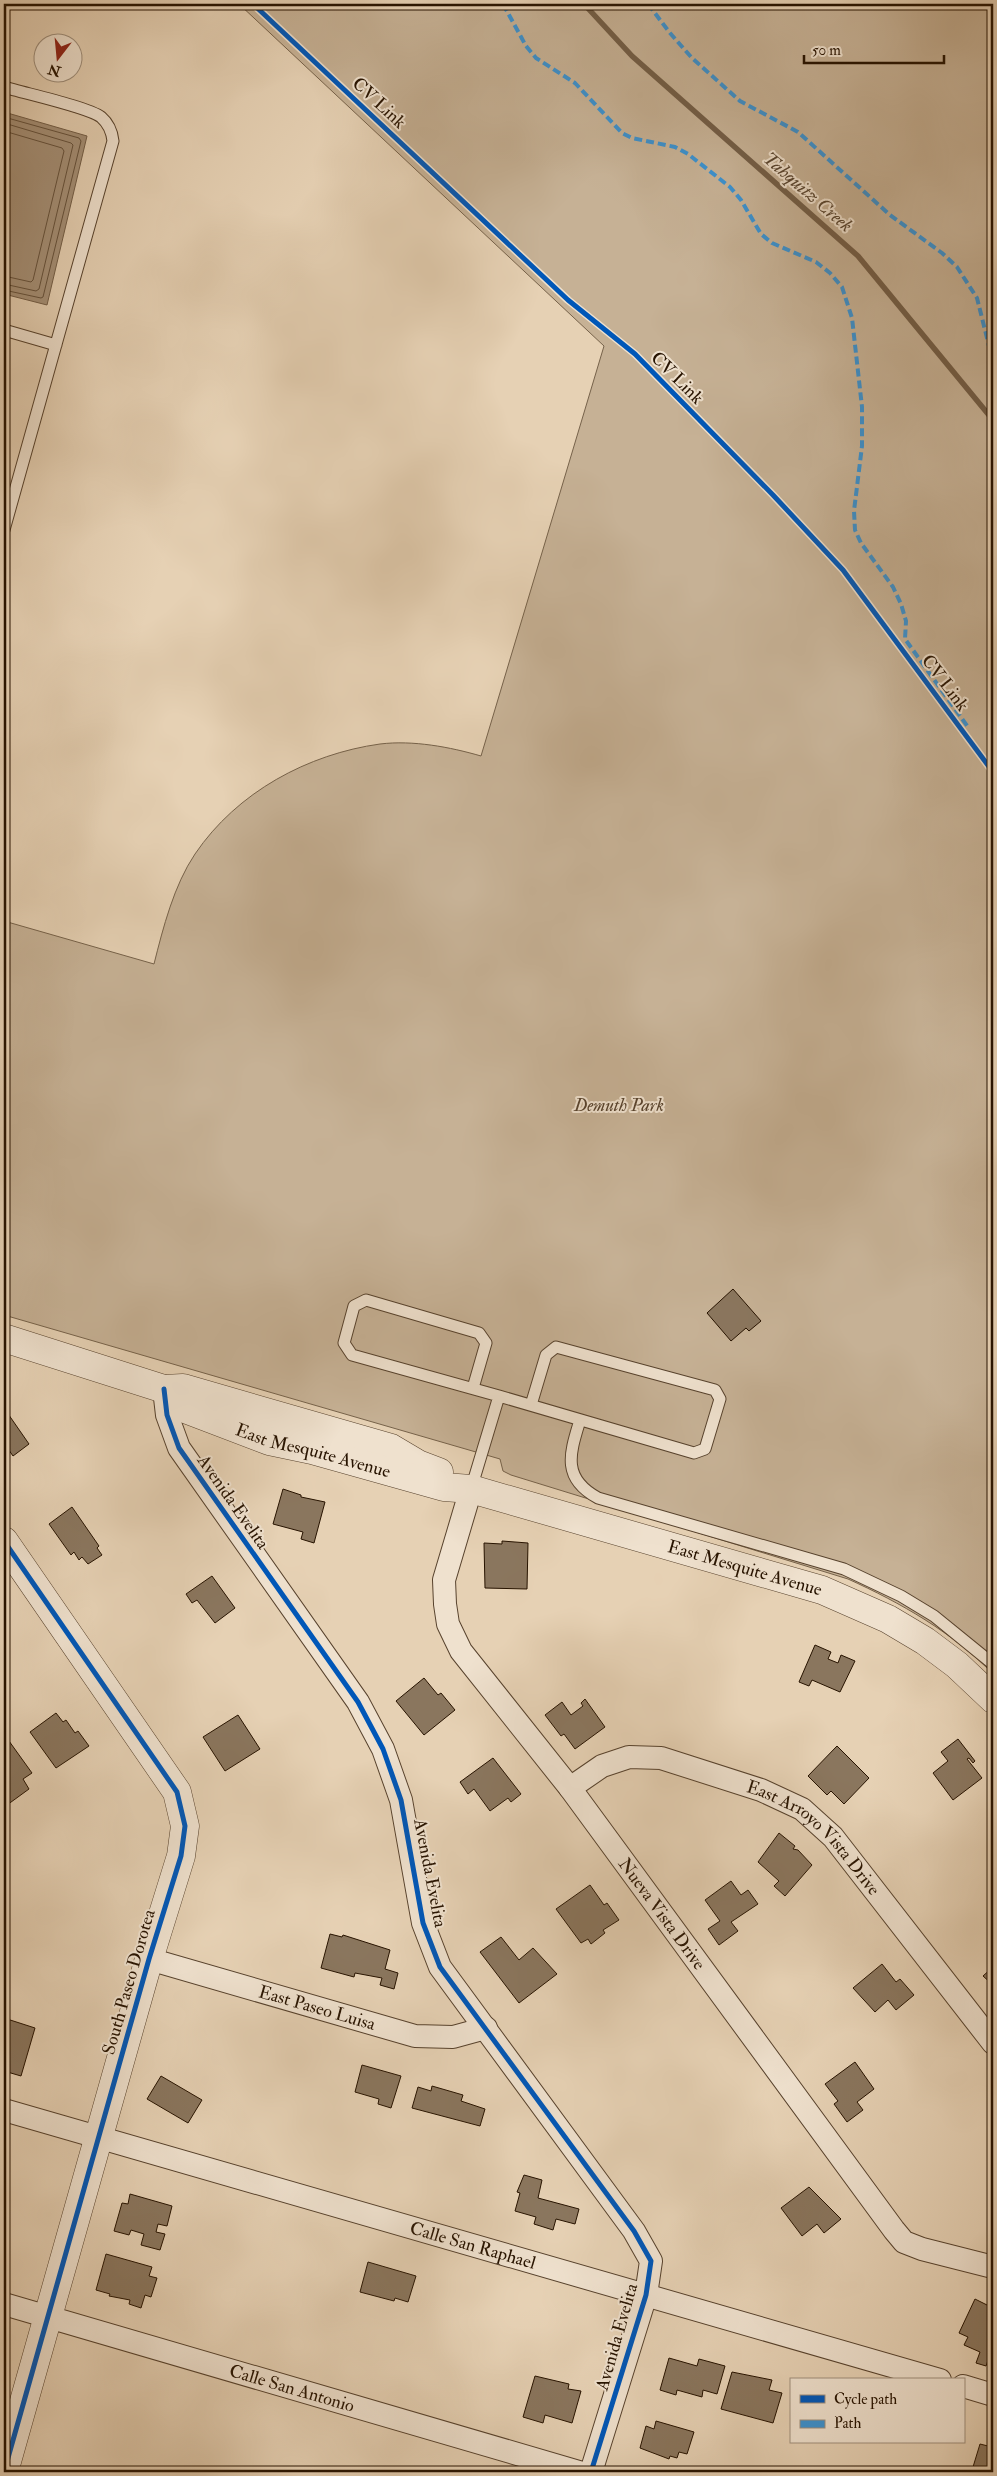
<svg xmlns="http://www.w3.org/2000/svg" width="997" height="2476" font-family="'IM FELL Double Pica',serif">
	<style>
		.green { fill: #c6b195; stroke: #76624a }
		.water { fill: #a59077; stroke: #735e47 }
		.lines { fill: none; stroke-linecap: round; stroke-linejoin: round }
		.shore { stroke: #66523c; stroke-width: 1 }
		.stream { stroke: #735e47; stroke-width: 5.5 }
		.building { fill: #8a765e; stroke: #271300 }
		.service-casing { stroke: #57422d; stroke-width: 13 }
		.minor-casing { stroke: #57422d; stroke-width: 24 }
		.tertiary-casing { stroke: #57422d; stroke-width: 29 }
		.service { stroke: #efe1ce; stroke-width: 11 }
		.minor { stroke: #efe1ce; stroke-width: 22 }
		.tertiary { stroke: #efe1ce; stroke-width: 28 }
		.quiet { stroke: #3b92d0; stroke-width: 4; stroke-dasharray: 8 4; stroke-linecap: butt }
		.cycleway-casing { stroke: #efe1ce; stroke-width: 8 }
		.cycleway { stroke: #0057b8; stroke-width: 5 }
		.labels { text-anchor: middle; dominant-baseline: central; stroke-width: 4; stroke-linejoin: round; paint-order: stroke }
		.street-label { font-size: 18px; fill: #271300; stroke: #efe1ce }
		.park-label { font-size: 18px; font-style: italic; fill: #57422d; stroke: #efe1ce }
		.water-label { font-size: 19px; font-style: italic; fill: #594530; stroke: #efe1ce }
	</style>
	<rect width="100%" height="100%" fill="#e6d1b4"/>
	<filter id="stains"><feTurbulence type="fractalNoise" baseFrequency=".004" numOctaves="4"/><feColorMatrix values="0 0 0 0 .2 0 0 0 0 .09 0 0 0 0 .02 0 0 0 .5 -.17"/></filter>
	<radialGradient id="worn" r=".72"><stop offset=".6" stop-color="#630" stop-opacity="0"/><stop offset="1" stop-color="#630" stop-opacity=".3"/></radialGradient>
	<path class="green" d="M 239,4 L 993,4 L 993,1674 C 952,1632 901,1603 848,1579 L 511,1475 L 503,1471 L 500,1459 L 4,1315 L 4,921 L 154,964 C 163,928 174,885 195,854 C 237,792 308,754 380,744 C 413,740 450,747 481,756 L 604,346 Z"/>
	<path class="water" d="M 4,112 L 87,136 L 47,305 L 4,294 Z"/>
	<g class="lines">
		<path class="shore" d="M 4,117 L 79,138 L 81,141 L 43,297 L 41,298 L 4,290
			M 4,123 L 71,143 L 73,145 L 39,289 L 36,291 L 4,284
			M 4,131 L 62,148 L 64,151 L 33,280 L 31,282 L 4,276"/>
		<path class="stream" d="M 584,4 L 632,56 L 858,256 L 993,420"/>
	</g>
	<path class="building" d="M 733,1289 L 761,1321 L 749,1331 L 746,1328 L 731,1341 L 707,1313 Z
		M 4,1408 L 29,1444 L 13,1456 L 4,1443 Z
		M 283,1489 L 301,1495 L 301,1497 L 325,1502 L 314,1543 L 301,1539 L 303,1532 L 273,1524 Z
		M 72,1507 L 99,1546 L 97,1548 L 102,1555 L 88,1564 L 82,1557 L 79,1560 L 74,1552 L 71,1555 L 49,1524 Z
		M 502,1541 L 528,1543 L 527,1589 L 485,1588 L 484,1543 L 502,1544 Z
		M 212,1576 L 235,1608 L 215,1623 L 197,1600 L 192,1603 L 186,1594 Z
		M 815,1645 L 831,1652 L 828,1659 L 838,1663 L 841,1655 L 855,1661 L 840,1692 L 812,1680 L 809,1686 L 799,1682 Z
		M 424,1678 L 438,1695 L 441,1693 L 455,1710 L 424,1735 L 396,1701 Z
		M 585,1699 L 605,1727 L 575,1749 L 564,1734 L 561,1736 L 545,1715 L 562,1702 L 571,1715 L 583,1706 L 581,1703 Z
		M 56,1713 L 63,1722 L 66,1720 L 75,1733 L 78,1731 L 89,1746 L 56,1768 L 30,1732 Z
		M 238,1715 L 260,1749 L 225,1771 L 203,1737 Z
		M 958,1739 L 975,1761 L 973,1763 L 969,1758 L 967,1759 L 982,1778 L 953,1800 L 933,1773 L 948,1761 L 941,1752 Z
		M 9,1741 L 32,1773 L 23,1779 L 29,1789 L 7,1805 L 4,1800 L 4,1744 Z
		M 837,1746 L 869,1778 L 844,1804 L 831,1791 L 827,1795 L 808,1776 Z
		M 493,1758 L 521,1794 L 511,1802 L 508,1798 L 490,1811 L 474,1789 L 468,1794 L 460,1782 Z
		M 779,1833 L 795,1846 L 793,1849 L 798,1850 L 812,1865 L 785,1896 L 774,1886 L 779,1881 L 758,1862 Z
		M 731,1881 L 741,1895 L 748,1890 L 758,1904 L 731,1922 L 738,1931 L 719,1945 L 708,1929 L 720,1921 L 705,1900 Z
		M 590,1885 L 604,1905 L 607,1903 L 619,1920 L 603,1930 L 605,1933 L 591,1944 L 588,1939 L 581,1943 L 556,1909 Z
		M 330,1934 L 342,1937 L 343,1935 L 390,1950 L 385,1969 L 398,1973 L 394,1989 L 380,1985 L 382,1978 L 355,1973 L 354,1977 L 321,1968 Z
		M 501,1937 L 519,1960 L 533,1948 L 557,1974 L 519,2003 L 480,1952 Z
		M 882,1964 L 896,1982 L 900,1979 L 914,1995 L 896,2010 L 888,2000 L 875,2012 L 853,1988 Z
		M 993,1967 L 993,1988 L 991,1986 L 993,1985 L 983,1976 Z
		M 4,2018 L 35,2028 L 21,2076 L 4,2071 Z
		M 855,2062 L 874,2089 L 857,2102 L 863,2110 L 847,2122 L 834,2104 L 838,2101 L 825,2084 Z
		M 362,2065 L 401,2076 L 391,2108 L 378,2104 L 379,2099 L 355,2092 Z
		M 161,2076 L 202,2100 L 188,2123 L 147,2099 Z
		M 432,2086 L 463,2095 L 461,2101 L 485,2109 L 480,2126 L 412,2108 L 418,2087 L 431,2091 Z
		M 524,2175 L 542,2180 L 538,2198 L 579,2209 L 575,2224 L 556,2219 L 553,2230 L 534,2224 L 536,2217 L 515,2211 L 520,2193 L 517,2192 Z
		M 809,2187 L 841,2219 L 824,2233 L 817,2224 L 802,2236 L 781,2208 Z
		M 130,2194 L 172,2206 L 167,2226 L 158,2224 L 156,2232 L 165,2234 L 160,2250 L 141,2245 L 144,2234 L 131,2230 L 129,2235 L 114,2231 L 122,2203 L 128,2204 Z
		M 106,2254 L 152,2267 L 149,2276 L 157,2278 L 151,2297 L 145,2295 L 141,2308 L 129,2304 L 130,2300 L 109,2296 L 110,2294 L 96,2290 Z
		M 368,2262 L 416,2276 L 408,2302 L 395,2298 L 394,2301 L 360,2292 Z
		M 975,2299 L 993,2308 L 988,2319 L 993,2321 L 993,2356 L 990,2355 L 986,2366 L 976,2363 L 980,2352 L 964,2345 L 968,2337 L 959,2333 Z
		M 669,2358 L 697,2366 L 699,2359 L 725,2366 L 717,2394 L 703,2390 L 702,2397 L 677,2390 L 676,2395 L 660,2390 Z
		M 732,2372 L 772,2380 L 769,2390 L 782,2393 L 773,2423 L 721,2409 Z
		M 535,2376 L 569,2384 L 568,2389 L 581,2391 L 572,2423 L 545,2415 L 543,2423 L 523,2417 Z
		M 656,2421 L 694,2432 L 687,2454 L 679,2452 L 677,2458 L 670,2456 L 669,2459 L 640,2448 L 646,2426 L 654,2429 Z
		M 980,2444 L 992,2447 L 993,2444 L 993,2472 L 973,2467 Z"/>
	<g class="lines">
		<g class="service-casing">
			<path id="service" d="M 4,87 C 23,93 88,107 101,117 C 108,123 112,132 113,141 L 4,530
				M 4,330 L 56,345
				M 473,1388 L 486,1343 L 479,1333 L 366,1300 L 354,1306 L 344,1343 L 352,1355 L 499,1396
				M 580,1420 C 570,1453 561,1478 598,1498 L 844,1569 L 901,1596 L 934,1616 L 993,1664
				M 471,1489 L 499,1396 L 694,1453 L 705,1449 L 720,1399 L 715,1390 L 556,1347 L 546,1355 L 531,1405"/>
		</g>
		<g class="minor-casing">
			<g id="minor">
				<path d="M 164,1389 L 167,1415 L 179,1448 L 358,1702 L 383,1749 L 401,1800 L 423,1923 L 440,1967 L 634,2231 L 651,2261 L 646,2295 L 591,2472"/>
				<path id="s1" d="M 471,1489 L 444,1580 L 445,1604 L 448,1624 L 461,1651 L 570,1788 L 894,2230 L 904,2242 L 922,2249 L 993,2267"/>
				<path id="s2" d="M 570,1788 L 602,1766 L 629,1757 L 661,1758 L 761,1790 L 802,1809 L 833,1837 L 993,2043"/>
				<path id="s3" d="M 149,1959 L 415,2036 L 453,2037 L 486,2028"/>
				<path id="s4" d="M 4,2110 L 940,2380"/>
				<path id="s5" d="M 4,2304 L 579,2472"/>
				<path d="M 963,2386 L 993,2395"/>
			</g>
		</g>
		<g class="tertiary-casing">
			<g id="tertiary">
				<path d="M 4,1338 L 164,1389 L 183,1388 L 391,1448 L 418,1464 L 439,1472"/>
				<path id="s6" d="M 164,1389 L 185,1409 L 269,1441 L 312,1450 L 444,1487 L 471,1489 L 822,1590 L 888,1619 L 925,1641 L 957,1665 L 993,1699"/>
				<path d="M 4,1541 L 177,1792 L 185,1826 L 181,1856 L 149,1959 L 4,2472"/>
			</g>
		</g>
		<use href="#service" class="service"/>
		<use href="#minor" class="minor"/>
		<use href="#tertiary" class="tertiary"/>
		<path class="quiet" d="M 503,4 L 526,46 L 536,58 L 575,83 L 622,133 L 632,138 L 675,147 L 688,154 L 730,187 L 741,200 L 761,234 L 772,243 L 816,262 L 830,273 L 842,287 L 852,318 L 862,407 L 862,446 L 854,511 L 855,530 L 861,543 L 893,587 L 901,604 L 906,621 L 905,639 L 968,727
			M 648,4 L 670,33 L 692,58 L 740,101 L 798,132 L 890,215 L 942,253 L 957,267 L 977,298 L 993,362"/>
		<g class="cycleway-casing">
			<path id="cycleway" d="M 253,4 L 568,300 L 635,354 L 773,495 L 843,570 L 993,772
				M 164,1389 L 167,1415 L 179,1448 L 358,1702 L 383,1749 L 401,1800 L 423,1923 L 440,1967 L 634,2231 L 651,2261 L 646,2295 L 591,2472
				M 4,1541 L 177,1792 L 185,1826 L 181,1856 L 149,1959 L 4,2472"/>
		</g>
		<use href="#cycleway" class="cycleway"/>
	</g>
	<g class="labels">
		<g class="street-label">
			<text transform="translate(379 103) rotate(43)">CV Link</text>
			<text transform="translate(677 378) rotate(45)">CV Link</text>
			<text transform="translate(945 683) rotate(53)">CV Link</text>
			<text stroke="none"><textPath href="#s6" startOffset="164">East Mesquite Avenue</textPath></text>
			<text transform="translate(233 1502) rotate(55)">Avenida Evelita</text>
			<text stroke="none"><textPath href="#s6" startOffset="612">East Mesquite Avenue</textPath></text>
			<text stroke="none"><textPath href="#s2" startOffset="276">East Arroyo Vista Drive</textPath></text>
			<text transform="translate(430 1873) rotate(79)">Avenida Evelita</text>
			<text stroke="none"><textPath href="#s1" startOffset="500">Nueva Vista Drive</textPath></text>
			<text transform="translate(129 1982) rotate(-74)">South Paseo Dorotea</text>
			<text stroke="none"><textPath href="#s3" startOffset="175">East Paseo Luisa</textPath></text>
			<text stroke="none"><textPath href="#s4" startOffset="488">Calle San Raphael</textPath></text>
			<text transform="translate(617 2337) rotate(-74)">Avenida Evelita</text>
			<text stroke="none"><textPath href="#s5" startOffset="300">Calle San Antonio</textPath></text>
		</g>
		<g class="park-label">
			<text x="619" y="1105">Demuth Park</text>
		</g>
		<g class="water-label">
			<text transform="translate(808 192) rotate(41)">Tahquitz Creek</text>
		</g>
	</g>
	<rect width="997" height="2476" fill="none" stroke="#e6d1b4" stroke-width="20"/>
	<rect x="5" y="5" width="987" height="2466" fill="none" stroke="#271300" stroke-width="2.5"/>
	<rect x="10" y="10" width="977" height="2456" fill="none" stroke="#271300"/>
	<rect x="790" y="2378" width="175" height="65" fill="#efe1ce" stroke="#9f8f7c"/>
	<rect x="800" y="2395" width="25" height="8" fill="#0057b8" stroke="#9f8f7c"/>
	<text x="834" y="2404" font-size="15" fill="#271300">Cycle path</text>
	<rect x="800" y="2420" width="25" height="8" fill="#3b92d0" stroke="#9f8f7c"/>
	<text x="834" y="2428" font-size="15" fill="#271300">Path</text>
	<g transform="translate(58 58) rotate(196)"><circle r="24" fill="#efe1ce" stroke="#9f8f7c"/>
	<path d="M0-4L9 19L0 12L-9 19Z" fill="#8f2418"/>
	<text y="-8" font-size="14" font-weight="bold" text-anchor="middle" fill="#271300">N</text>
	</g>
	<path d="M804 55v8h140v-8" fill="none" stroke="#271300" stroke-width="2.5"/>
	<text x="812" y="55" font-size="15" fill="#271300" stroke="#efe1ce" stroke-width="4" paint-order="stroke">50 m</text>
	<rect width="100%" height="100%" filter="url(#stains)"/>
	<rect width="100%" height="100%" fill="url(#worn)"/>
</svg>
